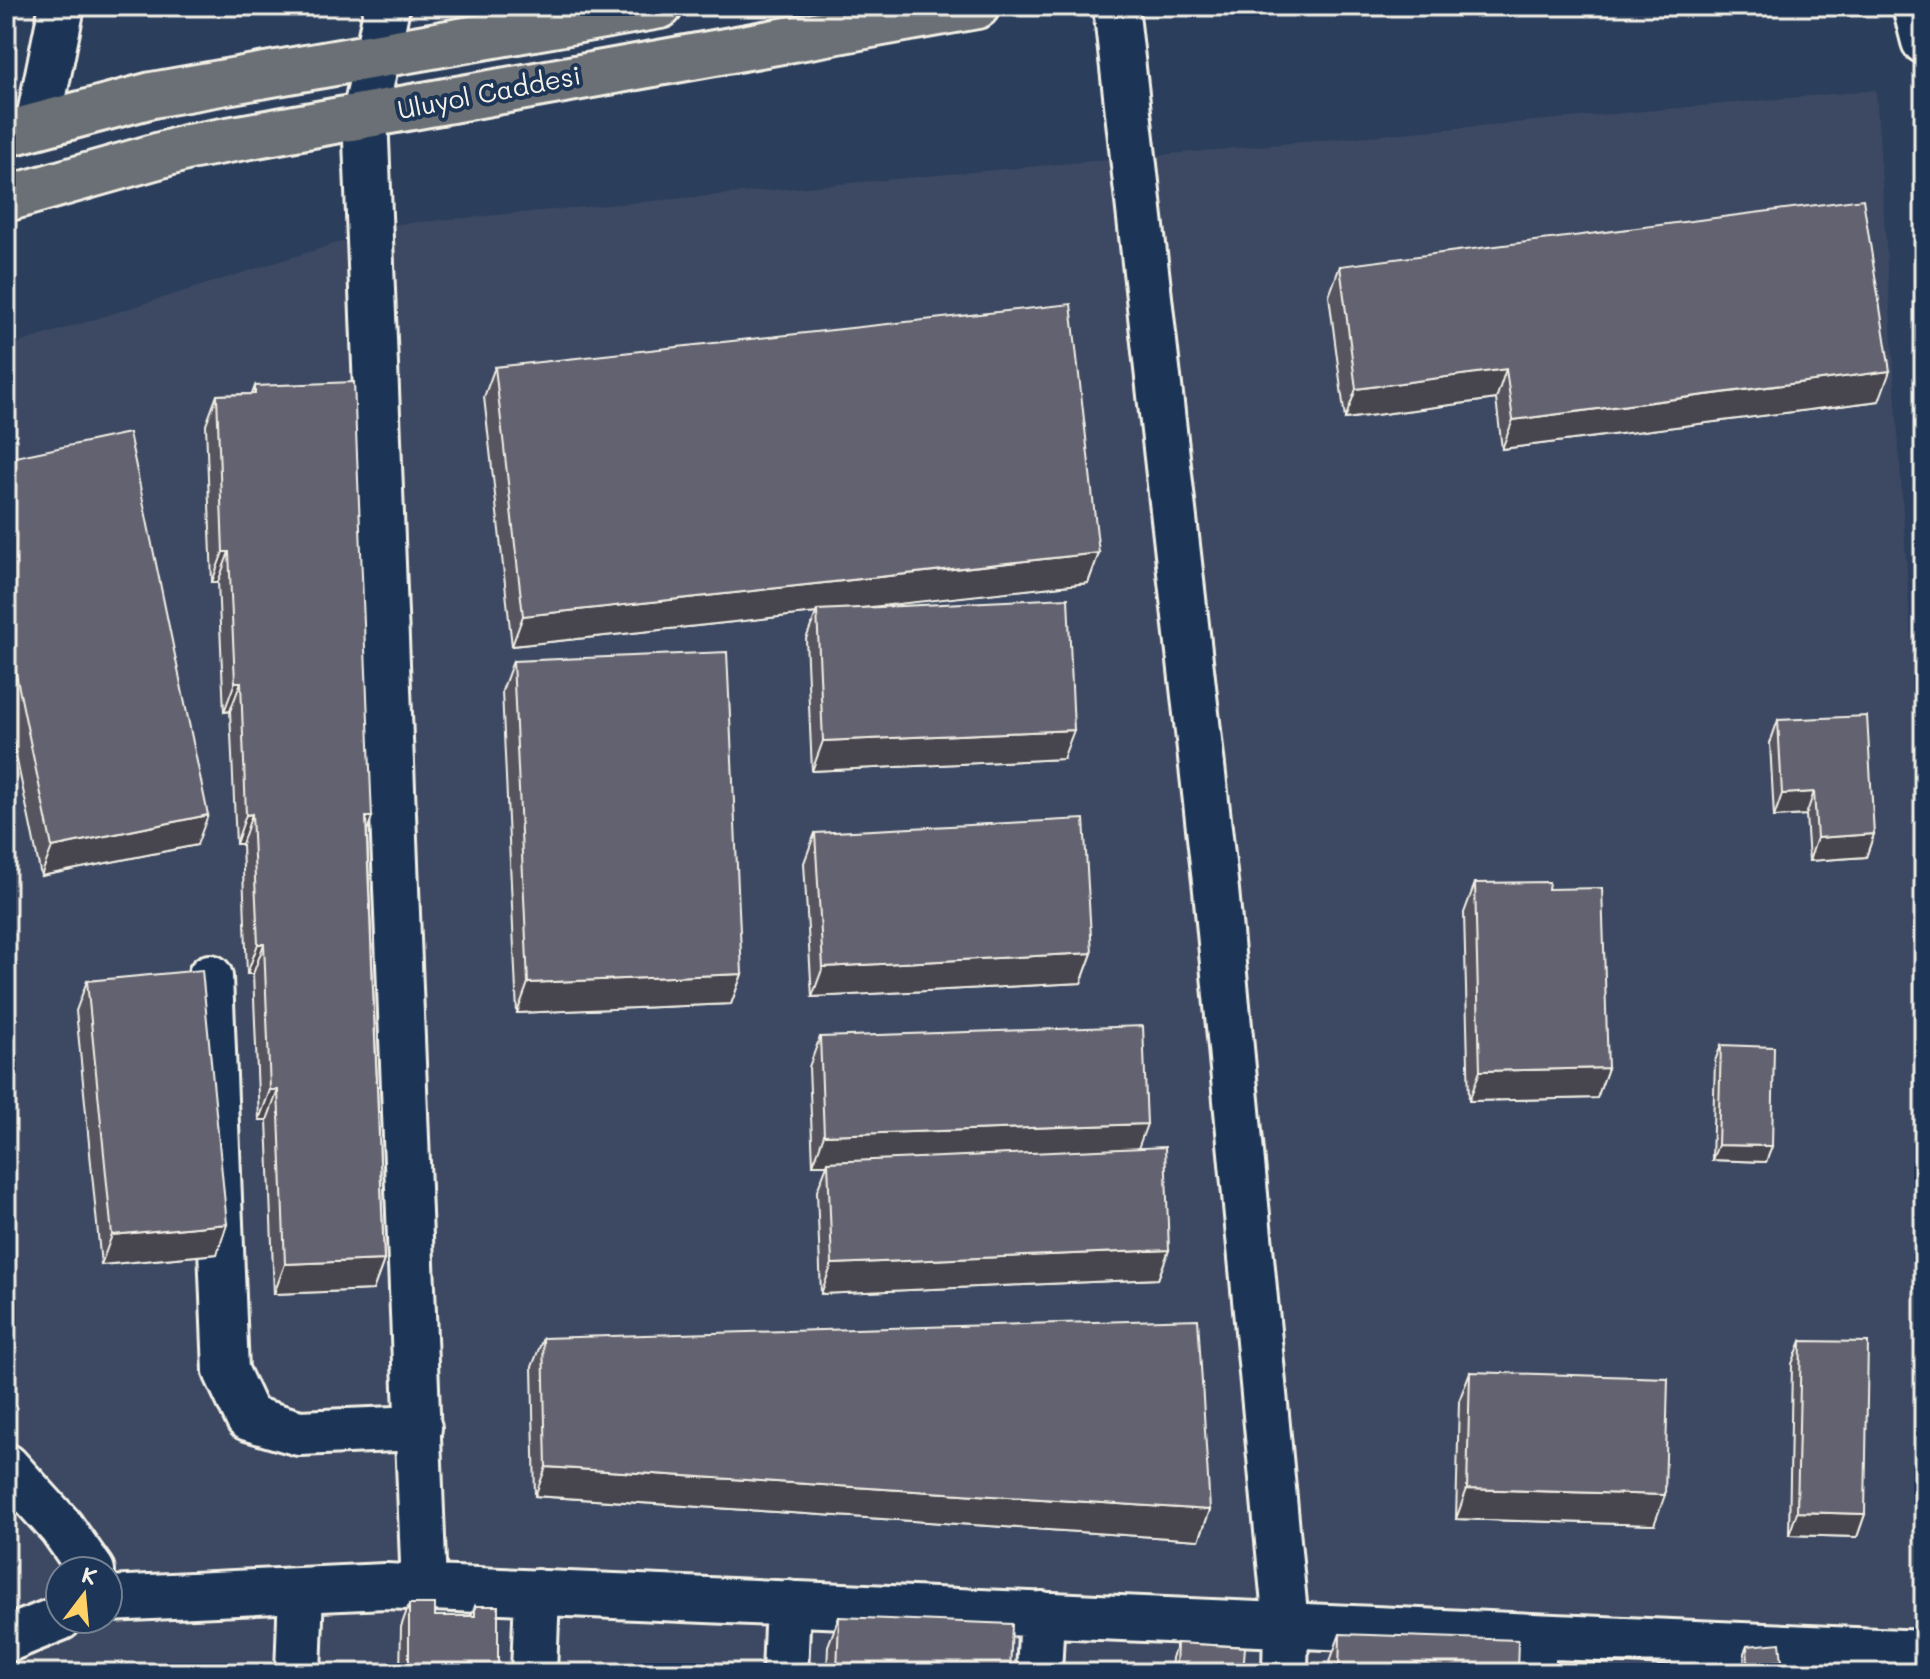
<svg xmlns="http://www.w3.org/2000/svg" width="1930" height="1679" font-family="Mali,sans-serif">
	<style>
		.built { fill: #3c4962; fill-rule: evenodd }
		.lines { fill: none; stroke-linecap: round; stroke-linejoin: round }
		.minor-casing { stroke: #f4f1e8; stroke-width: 50 }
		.major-casing { stroke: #f4f1e8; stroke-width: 50 }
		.minor { stroke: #1d3557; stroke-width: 44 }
		.major { stroke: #6b7074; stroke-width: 44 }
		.wall { fill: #56545f; stroke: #f4f1e8; stroke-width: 2 }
		.shaded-wall { fill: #46454e; stroke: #f4f1e8; stroke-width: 2 }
		.building { fill: #64626f; stroke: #f4f1e8; stroke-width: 2 }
		.labels { text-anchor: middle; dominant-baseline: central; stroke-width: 8; stroke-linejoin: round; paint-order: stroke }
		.street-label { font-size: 26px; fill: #f4f1e8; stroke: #1d3557 }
	</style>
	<rect width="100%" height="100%" fill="#2b3e5c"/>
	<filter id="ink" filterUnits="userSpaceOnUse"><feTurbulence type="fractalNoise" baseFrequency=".0125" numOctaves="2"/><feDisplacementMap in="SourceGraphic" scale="16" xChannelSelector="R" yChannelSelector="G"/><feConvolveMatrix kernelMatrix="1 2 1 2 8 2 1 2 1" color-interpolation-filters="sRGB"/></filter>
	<g filter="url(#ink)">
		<path class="built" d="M 1876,90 L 1924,839 L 1924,1673 L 6,1673 L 6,347 L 398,224 ZM 60,1571 L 108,1571 L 108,1619 L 60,1619 Z"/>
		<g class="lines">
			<g class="minor-casing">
				<path id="minor" d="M 387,6 L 365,115 L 424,1587
					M 1116,6 L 1216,890 L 1286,1625 L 1285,1673
					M 1915,6 L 1924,41
					M 38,124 L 62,6
					M 210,977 L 226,1371 L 248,1418 L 299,1433 L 419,1428
					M 6,1466 L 61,1527 L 92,1571
					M 108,1599 L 385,1586 L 1924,1653
					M 6,1640 L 60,1618
					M 298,1673 L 301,1590
					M 534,1673 L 537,1592
					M 785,1673 L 788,1603
					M 1039,1673 L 1042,1614
					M 1533,1673 L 1533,1636"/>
			</g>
			<g class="major-casing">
				<path id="major" d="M 6,134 L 152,95 L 660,6
					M 6,199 L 189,147 L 977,6"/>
			</g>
			<use href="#minor" class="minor"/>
			<use href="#major" class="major"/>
		</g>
		<path class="wall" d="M 1340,266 L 1879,401 L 1502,449 L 1496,399 L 1345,419 L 1329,296 Z
			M 495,367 L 1099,553 L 1088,583 L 865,607 L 1063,759 L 812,771 L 806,639 L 816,613 L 512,646 L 484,397 Z
			M 255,386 L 367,832 L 384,1260 L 373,1290 L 274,1294 L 267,1120 L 259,1120 L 253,974 L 247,974 L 242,844 L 236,844 L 230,711 L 224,712 L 218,582 L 212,582 L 206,425 L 217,395 L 252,394 Z
			M 6,459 L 197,845 L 41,876 L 6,708 Z
			M 513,661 L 742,974 L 731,1004 L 517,1013 L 502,691 Z
			M 1778,720 L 1874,834 L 1866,857 L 1809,861 L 1806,815 L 1774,817 L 1770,743 Z
			M 815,833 L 1092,953 L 1081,983 L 812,997 L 804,863 Z
			M 1475,883 L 1548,889 L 1608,1068 L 1597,1098 L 1469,1101 L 1464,913 Z
			M 87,981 L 227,1224 L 217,1254 L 101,1265 L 76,1011 Z
			M 820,1037 L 1138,1148 L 1169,1250 L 1158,1279 L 821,1294 L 817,1191 L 827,1165 L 813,1165 L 809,1067 Z
			M 1721,1045 L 1772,1146 L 1766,1162 L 1712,1160 L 1715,1061 Z
			M 543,1338 L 1210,1510 L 1199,1540 L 535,1496 L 532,1367 Z
			M 1801,1341 L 1865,1514 L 1857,1537 L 1789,1535 L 1792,1364 Z
			M 1470,1372 L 1654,1525 L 1456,1519 L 1459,1401 Z
			M 409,1604 L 435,1616 L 471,1616 L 475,1606 L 498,1673 L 400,1673 L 401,1627 Z
			M 839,1617 L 1010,1673 L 827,1673 L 828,1646 Z
			M 1340,1634 L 1517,1673 L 1329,1673 L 1329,1664 Z
			M 1177,1643 L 1243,1673 L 1171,1673 L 1172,1658 Z
			M 1747,1646 L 1782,1661 L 1779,1669 L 1745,1672 L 1744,1653 Z"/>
		<path class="shaded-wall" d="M 1506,369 L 1496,399 L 1345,419 L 1356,389 Z
			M 1890,371 L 1879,401 L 1502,449 L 1513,420 Z
			M 223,552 L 229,552 L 218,582 L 212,582 Z
			M 1099,553 L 1088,583 L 817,613 L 817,610 L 816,613 L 512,646 L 523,616 Z
			M 235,682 L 241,682 L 230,711 L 224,712 Z
			M 1074,730 L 1063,759 L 812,771 L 823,741 Z
			M 1814,792 L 1806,815 L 1774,817 L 1782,794 Z
			M 252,814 L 242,844 L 236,844 L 246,815 Z
			M 208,815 L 197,845 L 41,876 L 52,847 Z
			M 366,817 L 372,817 L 361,847 Z
			M 1874,834 L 1866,857 L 1809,861 L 1817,838 Z
			M 258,944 L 264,944 L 253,974 L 247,974 Z
			M 1092,953 L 1081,983 L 812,997 L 823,967 Z
			M 742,974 L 731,1004 L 517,1013 L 528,983 Z
			M 1608,1068 L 1597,1098 L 1469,1101 L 1480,1071 Z
			M 270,1090 L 278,1090 L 267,1120 L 259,1120 Z
			M 1147,1124 L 1136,1154 L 828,1162 L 827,1165 L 813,1165 L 824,1135 Z
			M 1718,1145 L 1772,1146 L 1766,1162 L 1712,1160 Z
			M 227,1224 L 217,1254 L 101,1265 L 112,1235 Z
			M 1169,1250 L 1158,1279 L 821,1294 L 832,1264 Z
			M 384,1260 L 373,1290 L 274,1294 L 285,1264 Z
			M 546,1467 L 1210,1510 L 1199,1540 L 535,1496 Z
			M 1467,1489 L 1665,1495 L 1654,1525 L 1456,1519 Z
			M 1797,1512 L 1865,1514 L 1857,1537 L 1789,1535 Z
			M 1782,1661 L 1779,1669 L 1745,1672 L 1748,1664 Z
			M 1176,1668 L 1243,1672 L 1243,1673 L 1174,1673 Z"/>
		<path class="building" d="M 1863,199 L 1890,371 L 1513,420 L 1506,369 L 1356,389 L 1340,266 Z
			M 1071,304 L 1099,553 L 523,616 L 495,367 Z
			M 354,382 L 372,817 L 366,817 L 384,1260 L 285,1264 L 278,1090 L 270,1090 L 264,944 L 258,944 L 252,814 L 246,815 L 241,682 L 235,682 L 229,552 L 223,552 L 217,395 L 255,394 L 255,386 Z
			M 129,433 L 208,815 L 52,847 L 6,626 L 6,459 Z
			M 1068,598 L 1074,730 L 823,741 L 817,610 Z
			M 727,652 L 742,974 L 528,983 L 513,661 Z
			M 1867,716 L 1874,834 L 1817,838 L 1814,792 L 1782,794 L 1778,720 Z
			M 1084,819 L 1092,953 L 823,967 L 815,833 Z
			M 1549,882 L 1548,889 L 1602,888 L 1608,1068 L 1480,1071 L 1475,883 Z
			M 202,970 L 227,1224 L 112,1235 L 87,981 Z
			M 1143,1026 L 1147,1124 L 824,1135 L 820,1037 Z
			M 1721,1045 L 1774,1047 L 1772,1146 L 1718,1145 Z
			M 1165,1147 L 1169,1250 L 832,1264 L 828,1162 Z
			M 1198,1319 L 1210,1510 L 546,1467 L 543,1338 Z
			M 1801,1341 L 1868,1342 L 1865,1514 L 1797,1512 Z
			M 1470,1372 L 1668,1378 L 1665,1495 L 1467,1489 Z
			M 409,1604 L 435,1604 L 435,1616 L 475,1616 L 475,1606 L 498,1606 L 498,1673 L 409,1673 Z
			M 839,1617 L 1012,1624 L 1010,1673 L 837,1673 Z
			M 1340,1634 L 1518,1640 L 1517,1673 L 1339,1673 Z
			M 1177,1643 L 1245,1647 L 1243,1672 L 1176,1668 Z
			M 1780,1643 L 1782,1661 L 1748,1664 L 1747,1646 Z"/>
	</g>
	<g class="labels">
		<g class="street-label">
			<text transform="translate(489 92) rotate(-11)">Uluyol Caddesi</text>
		</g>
	</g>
	<rect width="1930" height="1679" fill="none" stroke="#1d3557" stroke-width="32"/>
	<rect x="16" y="16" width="1898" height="1647" fill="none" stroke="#f4f1e8" stroke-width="3" filter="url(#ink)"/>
	<g transform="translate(84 1595) rotate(16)"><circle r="38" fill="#1d3557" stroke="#738091" stroke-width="2"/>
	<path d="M0-6L14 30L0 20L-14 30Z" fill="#ffd166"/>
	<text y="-12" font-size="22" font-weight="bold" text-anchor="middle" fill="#f4f1e8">K</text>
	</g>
</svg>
